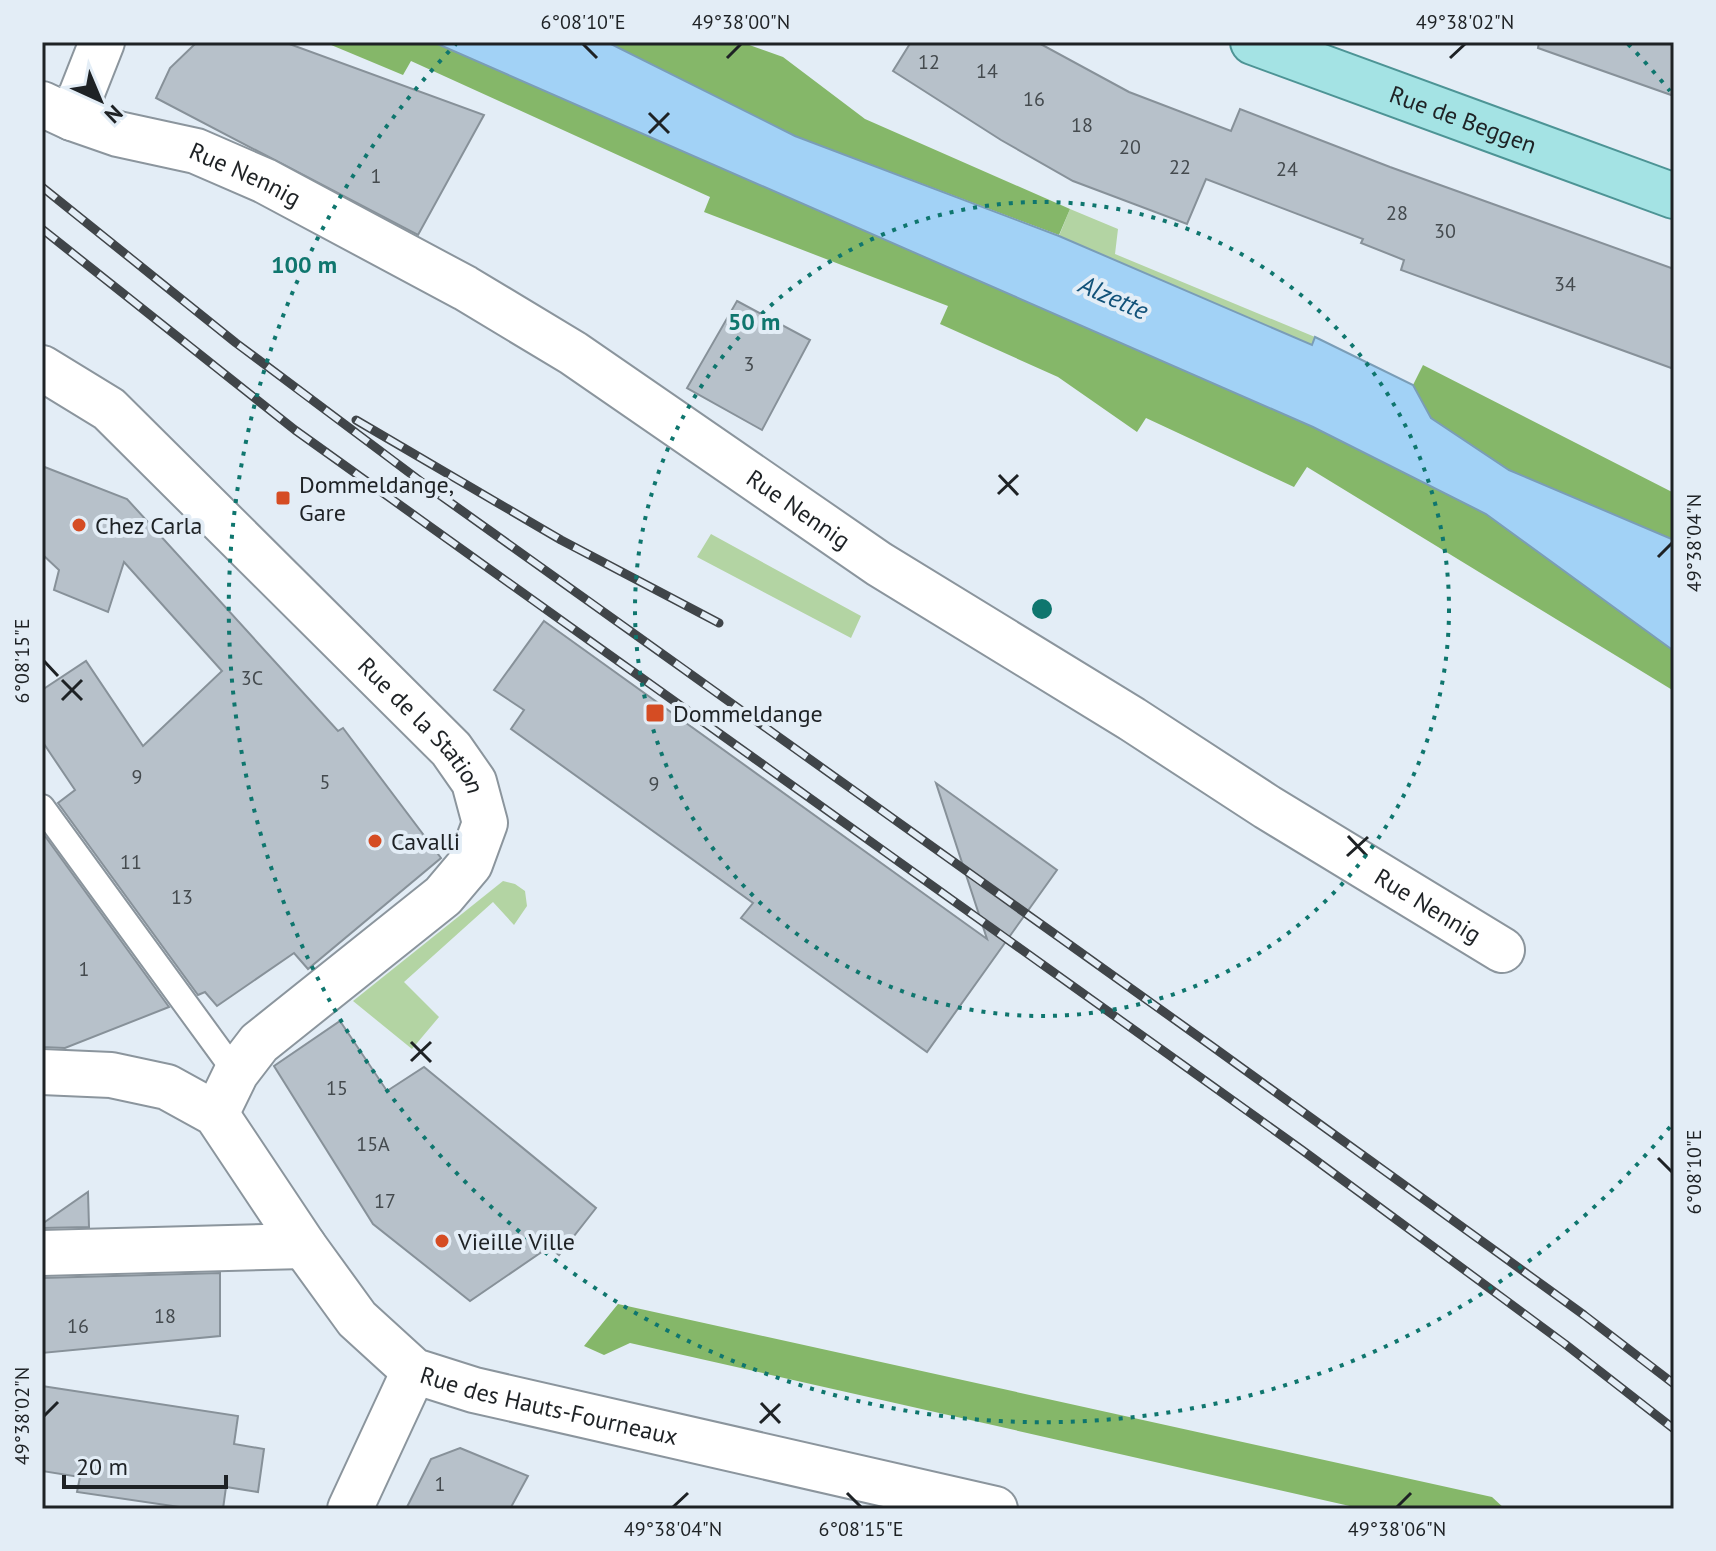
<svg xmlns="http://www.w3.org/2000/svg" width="1716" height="1551" font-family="'PT Sans',sans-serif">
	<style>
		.green { fill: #b3d4a3 }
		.forest { fill: #85b769 }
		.water { fill: #a2d2f6; stroke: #7a9db7; stroke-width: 2 }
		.building { fill: #b7c1ca; stroke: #879199; stroke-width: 2 }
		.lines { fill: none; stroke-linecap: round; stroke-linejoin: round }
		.service-casing { stroke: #8b959d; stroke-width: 28 }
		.minor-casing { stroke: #8b959d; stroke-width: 48 }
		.tertiary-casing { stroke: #8b959d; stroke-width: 48 }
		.primary-casing { stroke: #4d9495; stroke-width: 48 }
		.service { stroke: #fff; stroke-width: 24 }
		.minor { stroke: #fff; stroke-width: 44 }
		.tertiary { stroke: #fff; stroke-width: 44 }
		.primary { stroke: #a4e3e4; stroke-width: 44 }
		.rail-casing { stroke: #404549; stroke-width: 9 }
		.rail { stroke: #e3edf6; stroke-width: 6; stroke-dasharray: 18; stroke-linecap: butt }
		.ticks { fill: none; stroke: #1e2225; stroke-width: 3 }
		.ring { fill: none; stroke: #0f766e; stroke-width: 4; stroke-dasharray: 4 8 }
		.poi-dot { fill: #d54c23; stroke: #e3edf6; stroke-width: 3 }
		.labels { text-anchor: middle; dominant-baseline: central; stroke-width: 8; stroke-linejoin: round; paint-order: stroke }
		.number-label { font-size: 20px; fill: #444a4e }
		.street-label { font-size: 24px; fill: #1e2225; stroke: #e3edf6 }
		.poi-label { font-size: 24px; fill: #1e2225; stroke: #e3edf6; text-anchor: start }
		.water-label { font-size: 26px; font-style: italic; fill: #125279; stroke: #e3edf6 }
		.centre { fill: #0f766e; stroke: #e3edf6; stroke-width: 4 }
		.ring-label { font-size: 24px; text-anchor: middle; font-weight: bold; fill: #0f766e; stroke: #e3edf6; stroke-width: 8; stroke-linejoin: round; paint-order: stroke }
		.neatline { fill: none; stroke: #1e2225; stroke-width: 3 }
		.ticks-label { font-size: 20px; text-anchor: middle; fill: #1e2225 }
	</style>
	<rect width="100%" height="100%" fill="#e3edf6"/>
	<path class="green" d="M 1070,209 L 1118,229 L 1115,254 L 1315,337 L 1312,345 L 1059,236 Z
		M 711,534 L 861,616 L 851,638 L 697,557 Z
		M 503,881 L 515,884 L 525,891 L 527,906 L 514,925 L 493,902 L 404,982 L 439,1017 L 412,1049 L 353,1001 Z"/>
	<path class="forest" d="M 324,42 L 433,42 L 1313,427 L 1486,514 L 1674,651 L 1674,691 L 1307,467 L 1294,487 L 1146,418 L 1137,432 L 1058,377 L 940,324 L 948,306 L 704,212 L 710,197 L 411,61 L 403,75 Z
		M 607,42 L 741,42 L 783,57 L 865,119 L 1070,209 L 1059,235 L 795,136 Z
		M 1423,365 L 1674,493 L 1674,540 L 1509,470 L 1431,418 L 1413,385 Z
		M 618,1304 L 1492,1497 L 1505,1509 L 1363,1509 L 630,1343 L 604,1355 L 584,1346 Z"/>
	<path class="water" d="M 433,42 L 607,42 L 795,136 L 1059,236 L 1312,345 L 1315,337 L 1413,385 L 1431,418 L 1509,470 L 1674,540 L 1674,651 L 1486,514 L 1313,427 Z"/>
	<path class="building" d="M 197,42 L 284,42 L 484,115 L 418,235 L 156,98 L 170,68 Z
		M 911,42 L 1037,42 L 1129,92 L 1231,131 L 1240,109 L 1390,167 L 1674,269 L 1674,369 L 1401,270 L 1404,260 L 1361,243 L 1363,239 L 1206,179 L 1187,224 L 1073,181 L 1001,140 L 893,71 Z
		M 1539,42 L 1674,42 L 1674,96 L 1538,48 Z
		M 737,301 L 810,340 L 762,430 L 687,388 Z
		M 42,466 L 127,499 L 338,731 L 343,728 L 441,858 L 308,969 L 294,953 L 217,1006 L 205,992 L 198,995 L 58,803 L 75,790 L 42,741 L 42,690 L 86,661 L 143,746 L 222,671 L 124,562 L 108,612 L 54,590 L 59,570 L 42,554 Z
		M 544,621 L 987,939 L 936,783 L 1057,870 L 927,1052 L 741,918 L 753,903 L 511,729 L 524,710 L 494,690 Z
		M 42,832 L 169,1007 L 65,1048 L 42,1047 Z
		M 340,1021 L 387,1091 L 424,1067 L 596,1208 L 559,1255 L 549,1247 L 470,1301 L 373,1224 L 274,1066 Z
		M 88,1192 L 89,1227 L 42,1228 L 42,1224 Z
		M 220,1273 L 220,1336 L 42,1353 L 42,1278 Z
		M 42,1386 L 238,1416 L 234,1444 L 264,1449 L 258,1492 L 226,1487 L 223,1509 L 193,1509 L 77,1492 L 80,1477 L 42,1471 Z
		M 460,1448 L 528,1476 L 510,1509 L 406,1509 L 431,1459 Z"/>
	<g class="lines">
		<g class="service-casing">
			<path id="service" d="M 42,807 L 236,1073"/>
		</g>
		<g class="minor-casing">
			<g id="minor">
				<path id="s1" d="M 42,104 L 72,118 L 118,134 L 196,151 L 265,181 L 465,288 L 573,353 L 879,564 L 1132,719 L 1267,807 L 1502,950"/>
				<path d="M 72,118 L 102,42"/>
				<path d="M 42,1253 L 304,1246"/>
				<path d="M 350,1509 L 414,1371"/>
			</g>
		</g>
		<g class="tertiary-casing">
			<g id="tertiary">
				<path id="s2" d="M 42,368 L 109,409 L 451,749 L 474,782 L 485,823 L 470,864 L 443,896 L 259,1043 L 236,1073 L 216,1114"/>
				<path id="s3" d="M 42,1072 L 111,1075 L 167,1087 L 216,1114 L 304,1246 L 357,1319 L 414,1371 L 474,1390 L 995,1509"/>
			</g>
		</g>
		<g class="primary-casing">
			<g id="primary">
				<path id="s4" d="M 1253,42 L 1674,196"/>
			</g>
		</g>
		<use href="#service" class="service"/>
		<use href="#minor" class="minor"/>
		<use href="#tertiary" class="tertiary"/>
		<use href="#primary" class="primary"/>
		<g class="rail-casing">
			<path id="rail" d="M 42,187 L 236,343 L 423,483 L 1213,1047 L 1584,1315 L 1674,1384
				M 42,229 L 295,430 L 1302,1150 L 1565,1344 L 1674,1429
				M 356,420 L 561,540 L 719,623"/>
		</g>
		<use href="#rail" class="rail"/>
	</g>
	<path class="ticks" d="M 583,44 L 597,58M 727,58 L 741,44M 1450,58 L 1465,44M 649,113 L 669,133M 649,133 L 669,113M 999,475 L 1018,495M 998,494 L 1018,475M 1658,557 L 1672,543M 44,661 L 58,676M 62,680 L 82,700M 62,700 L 82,680M 1348,836 L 1367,856M 1347,856 L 1368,837M 411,1042 L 431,1062M 411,1061 L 431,1042M 1658,1158 L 1672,1172M 761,1403 L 780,1423M 44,1416 L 58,1402M 760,1423 L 780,1404M 847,1493 L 861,1507M 673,1507 L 688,1493M 1397,1507 L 1411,1493"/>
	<g class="ring">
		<circle cx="1042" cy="609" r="407"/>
		<path d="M1670 1127A814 814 0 1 1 456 44M1628 44A814 814 0 0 1 1670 91"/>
	</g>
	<g class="poi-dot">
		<rect x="275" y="490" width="16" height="16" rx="4"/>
		<circle cx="79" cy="525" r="8"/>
		<rect x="645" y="703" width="20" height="20" rx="4"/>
		<circle cx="375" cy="841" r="8"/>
		<circle cx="442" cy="1241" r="8"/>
	</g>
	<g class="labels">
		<g class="number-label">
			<text x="929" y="62">12</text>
			<text x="987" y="71">14</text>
			<text x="1034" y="99">16</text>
			<text x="1082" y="125">18</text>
			<text x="1130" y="147">20</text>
			<text x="1180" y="167">22</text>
			<text x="1287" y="169">24</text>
			<text x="376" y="176">1</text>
			<text x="1397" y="213">28</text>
			<text x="1445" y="231">30</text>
			<text x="1565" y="284">34</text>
			<text x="749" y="364">3</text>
			<text x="252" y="678">3C</text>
			<text x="137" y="777">9</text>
			<text x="325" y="782">5</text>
			<text x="654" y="784">9</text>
			<text x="131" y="862">11</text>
			<text x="182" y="897">13</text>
			<text x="84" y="969">1</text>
			<text x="337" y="1088">15</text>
			<text x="373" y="1144">15A</text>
			<text x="385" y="1201">17</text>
			<text x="165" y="1316">18</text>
			<text x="78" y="1326">16</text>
			<text x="440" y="1484">1</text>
		</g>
		<g class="street-label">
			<text stroke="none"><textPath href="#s4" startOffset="224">Rue de Beggen</textPath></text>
			<text stroke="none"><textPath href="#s1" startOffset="216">Rue Nennig</textPath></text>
			<text stroke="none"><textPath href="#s1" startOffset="864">Rue Nennig</textPath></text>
			<text stroke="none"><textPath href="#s2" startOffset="524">Rue de la Station</textPath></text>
			<text stroke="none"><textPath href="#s1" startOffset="1608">Rue Nennig</textPath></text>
			<text stroke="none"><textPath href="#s3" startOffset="648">Rue des Hauts-Fourneaux</textPath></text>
		</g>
		<g class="poi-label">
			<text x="299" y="484">Dommeldange,<tspan x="299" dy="28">Gare</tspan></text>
			<text x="95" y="525">Chez Carla</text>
			<text x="673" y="713">Dommeldange</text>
			<text x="391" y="841">Cavalli</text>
			<text x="458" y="1241">Vieille Ville</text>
		</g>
		<g class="water-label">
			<text transform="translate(1114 297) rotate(24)">Alzette</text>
		</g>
	</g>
	<circle cx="1042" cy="609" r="12" class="centre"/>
	<g class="ring-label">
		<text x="304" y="273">100 m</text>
		<text x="754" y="330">50 m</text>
	</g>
	<rect width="1716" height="1551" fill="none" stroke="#e3edf6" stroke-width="88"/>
	<g transform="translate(100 100) rotate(136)" stroke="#e3edf6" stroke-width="6" paint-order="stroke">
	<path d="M0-6L14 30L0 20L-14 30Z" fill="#1e2225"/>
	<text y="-12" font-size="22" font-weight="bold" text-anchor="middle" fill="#1e2225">N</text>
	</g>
	<path d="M64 1475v12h162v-12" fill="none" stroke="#1e2225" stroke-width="4"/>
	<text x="76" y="1475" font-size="24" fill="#1e2225" stroke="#e3edf6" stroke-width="6" paint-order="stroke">20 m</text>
	<rect x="44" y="44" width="1628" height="1463" class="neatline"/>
	<g class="ticks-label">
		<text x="583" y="29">6°08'10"E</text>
		<text x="741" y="29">49°38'00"N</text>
		<text x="1465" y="29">49°38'02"N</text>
		<text transform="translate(1694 543) rotate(-90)" y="7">49°38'04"N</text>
		<text transform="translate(22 661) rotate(-90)" y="7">6°08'15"E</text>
		<text transform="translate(1694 1172) rotate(-90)" y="7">6°08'10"E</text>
		<text transform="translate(22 1416) rotate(-90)" y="7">49°38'02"N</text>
		<text x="673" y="1536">49°38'04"N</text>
		<text x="861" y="1536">6°08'15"E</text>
		<text x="1397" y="1536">49°38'06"N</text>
	</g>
</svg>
